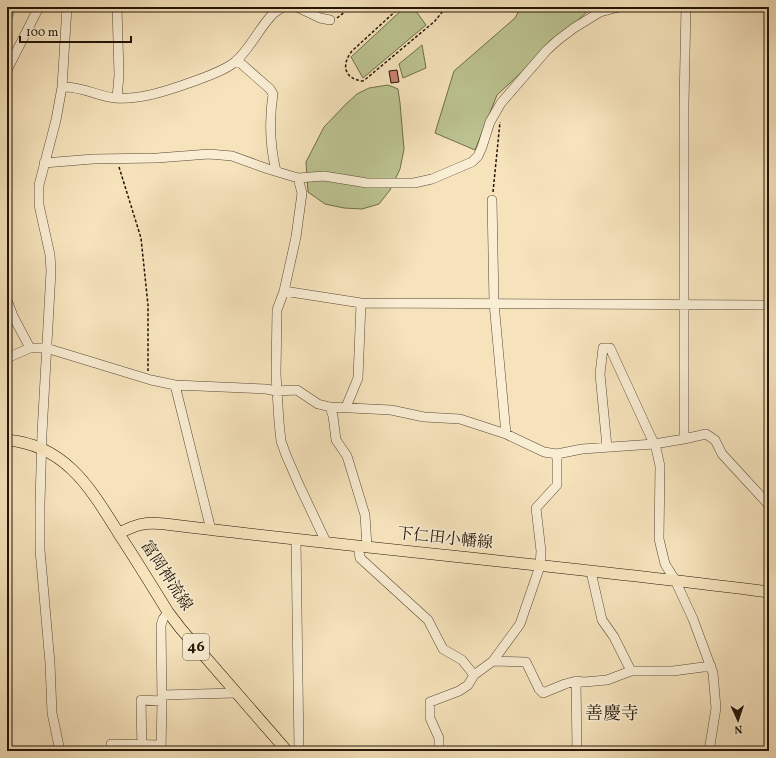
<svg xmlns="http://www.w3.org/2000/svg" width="776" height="758" font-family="Vollkorn,'Noto Serif JP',serif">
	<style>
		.green { fill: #bcc491; stroke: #6f6c4c }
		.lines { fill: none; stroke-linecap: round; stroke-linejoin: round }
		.river { stroke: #9dbeb5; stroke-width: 13 }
		.building { fill: #cd8071; stroke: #221506 }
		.minor-casing { stroke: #574834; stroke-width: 10 }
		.major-casing { stroke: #221506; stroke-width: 12 }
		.path { stroke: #221506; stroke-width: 1.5; stroke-dasharray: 3 2; stroke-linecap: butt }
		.minor { stroke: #f9edd3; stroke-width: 9 }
		.major { stroke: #f6e3bc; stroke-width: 11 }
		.labels { text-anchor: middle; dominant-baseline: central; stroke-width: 3.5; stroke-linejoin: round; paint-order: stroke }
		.shield { fill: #f9edd3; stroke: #625644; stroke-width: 1 }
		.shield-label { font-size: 15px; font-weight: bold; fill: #221506 }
		.street-label { font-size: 16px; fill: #221506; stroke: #f9edd3 }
		.quarter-label { font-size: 18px; fill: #221506; stroke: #f9edd3 }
	</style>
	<rect width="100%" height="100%" fill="#f6e3bc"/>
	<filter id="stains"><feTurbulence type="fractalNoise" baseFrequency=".005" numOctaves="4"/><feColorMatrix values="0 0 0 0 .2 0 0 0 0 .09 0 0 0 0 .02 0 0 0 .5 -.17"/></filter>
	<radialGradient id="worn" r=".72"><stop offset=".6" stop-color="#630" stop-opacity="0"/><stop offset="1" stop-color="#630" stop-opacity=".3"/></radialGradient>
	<path class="green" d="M 405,7 L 413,7 L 426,25 L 363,78 L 351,57 Z
		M 521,7 L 596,7 L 590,9 L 497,95 L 475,150 L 435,133 L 454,71 L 515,18 Z
		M 422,45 L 426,68 L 403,78 L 399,64 Z
		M 388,85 L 398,89 L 400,103 L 404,149 L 400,169 L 390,190 L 379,204 L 362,209 L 344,208 L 325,204 L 308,192 L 306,162 L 324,127 L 346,104 L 357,94 L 369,88 Z"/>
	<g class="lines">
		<path class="river" d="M 7,15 L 10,7"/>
	</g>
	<path class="building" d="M 397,70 L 399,82 L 391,83 L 389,71 Z"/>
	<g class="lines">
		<g class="minor-casing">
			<path id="minor" d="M 297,7 L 320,18 L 330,20
				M 237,60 L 270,89 L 273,94 C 269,120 270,146 276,171
				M 7,70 L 39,7
				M 62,87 C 81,86 97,96 115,98 C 141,100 165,91 189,83 C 205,77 222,72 235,62 C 250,49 258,30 271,16 C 274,12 279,10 283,7
				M 117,98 L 119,75 L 117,7
				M 44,163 L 93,159 L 157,158 L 209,154 L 232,156 L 268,169 L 298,178 L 324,176 L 367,183 L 414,183 L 432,179 L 472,162 L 478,156 L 482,147 L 490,122 L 501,103 L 547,50 L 558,40 L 574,28 L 600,12 L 619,7
				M 298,178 L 302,193 L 296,237 L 284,291 L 277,310 L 276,374 L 279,422 L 281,441 L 286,455 L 300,487 L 326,542
				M 492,200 L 494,303 L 506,434
				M 284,291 L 361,303 L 769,305
				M 7,300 L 13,316 L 30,348
				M 7,358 L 30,348 L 46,348 L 151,380 L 175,385 L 266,389 L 276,391 L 297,390 L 318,404 L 330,407 L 391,410 L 424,417 L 460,419 L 506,434 L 544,452 L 557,454 L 582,449 L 654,444 L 684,439 L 706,434 L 715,440 L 722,454 L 769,505
				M 175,385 L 211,530
				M 330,407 L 333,416 L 336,440 L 347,456 L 365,515 L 367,547
				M 346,407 L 358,378 L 361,303
				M 684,439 L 684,103 L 686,7
				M 607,447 L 600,374 L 603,348 L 610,348 L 656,448 L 660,466 L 659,539 L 665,564 L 675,580 L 693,619 L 713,673 L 716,708 L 709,751
				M 296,539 L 299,751
				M 358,546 L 360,558 L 428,620 L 443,649 L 462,660 L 474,675
				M 591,572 L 602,620 L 614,637 L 631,671
				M 493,661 L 526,662 L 539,689 L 543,693 L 565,684 L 576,681 L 584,682 L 607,680 L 631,671 L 673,671 L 711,666
				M 576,681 L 577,751
				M 162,695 L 235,693
				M 111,744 L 161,745
				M 60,751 L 52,713 L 50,663 L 40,550 L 40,503 L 42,433 L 51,271 L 50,255 L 39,205 L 39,185 L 56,120 L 62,87 L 67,7
				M 142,751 L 141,700 L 162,701
				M 161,751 L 162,701 L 161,625 L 163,619 L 168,612
				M 439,751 L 439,738 L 430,718 L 430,702 L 459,691 L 468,685 L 474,675 L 493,661 L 520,624 L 540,566 L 541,551 L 536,508 L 557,485 L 557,454"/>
		</g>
		<g class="major-casing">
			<path id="major" d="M 7,440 C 66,445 91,489 119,534 C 136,560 152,586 168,612 L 181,629 L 287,751
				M 119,533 C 138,524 144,522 165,524 C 366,549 568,566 769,592"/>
		</g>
		<path class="path" d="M 400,7 L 352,51 C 341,65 344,79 363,81 L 367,78 L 435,21 L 446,7
			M 337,18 L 351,7
			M 119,167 L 141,238 L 148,305 L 148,371
			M 493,192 L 500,122"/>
		<use href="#minor" class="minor"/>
		<use href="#major" class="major"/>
	</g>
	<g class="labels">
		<rect class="shield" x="183" y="634" width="26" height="26" rx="3"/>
		<g class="shield-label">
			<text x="196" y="647">46</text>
		</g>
		<g class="street-label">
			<text transform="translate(445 539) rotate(6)">下仁田小幡線</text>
			<text transform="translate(166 576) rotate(57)">富岡神流線</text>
		</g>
		<g class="quarter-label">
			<text x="612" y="714">善慶寺</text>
		</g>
	</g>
	<rect width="776" height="758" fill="none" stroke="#f6e3bc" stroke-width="24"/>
	<rect x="8" y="8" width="760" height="742" fill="none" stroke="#221506" stroke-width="2"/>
	<rect x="12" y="12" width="752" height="734" fill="none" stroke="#221506"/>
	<g transform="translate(738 720) rotate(177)" stroke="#f9edd3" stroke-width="3" paint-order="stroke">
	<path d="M0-3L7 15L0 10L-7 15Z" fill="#221506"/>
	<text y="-6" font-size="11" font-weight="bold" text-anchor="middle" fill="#221506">N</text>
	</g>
	<path d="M20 36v6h111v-6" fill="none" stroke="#221506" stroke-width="2"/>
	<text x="26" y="36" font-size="12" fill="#221506" stroke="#f9edd3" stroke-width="3" paint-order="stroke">100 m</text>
	<rect width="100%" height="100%" filter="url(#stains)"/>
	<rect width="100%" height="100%" fill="url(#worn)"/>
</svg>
